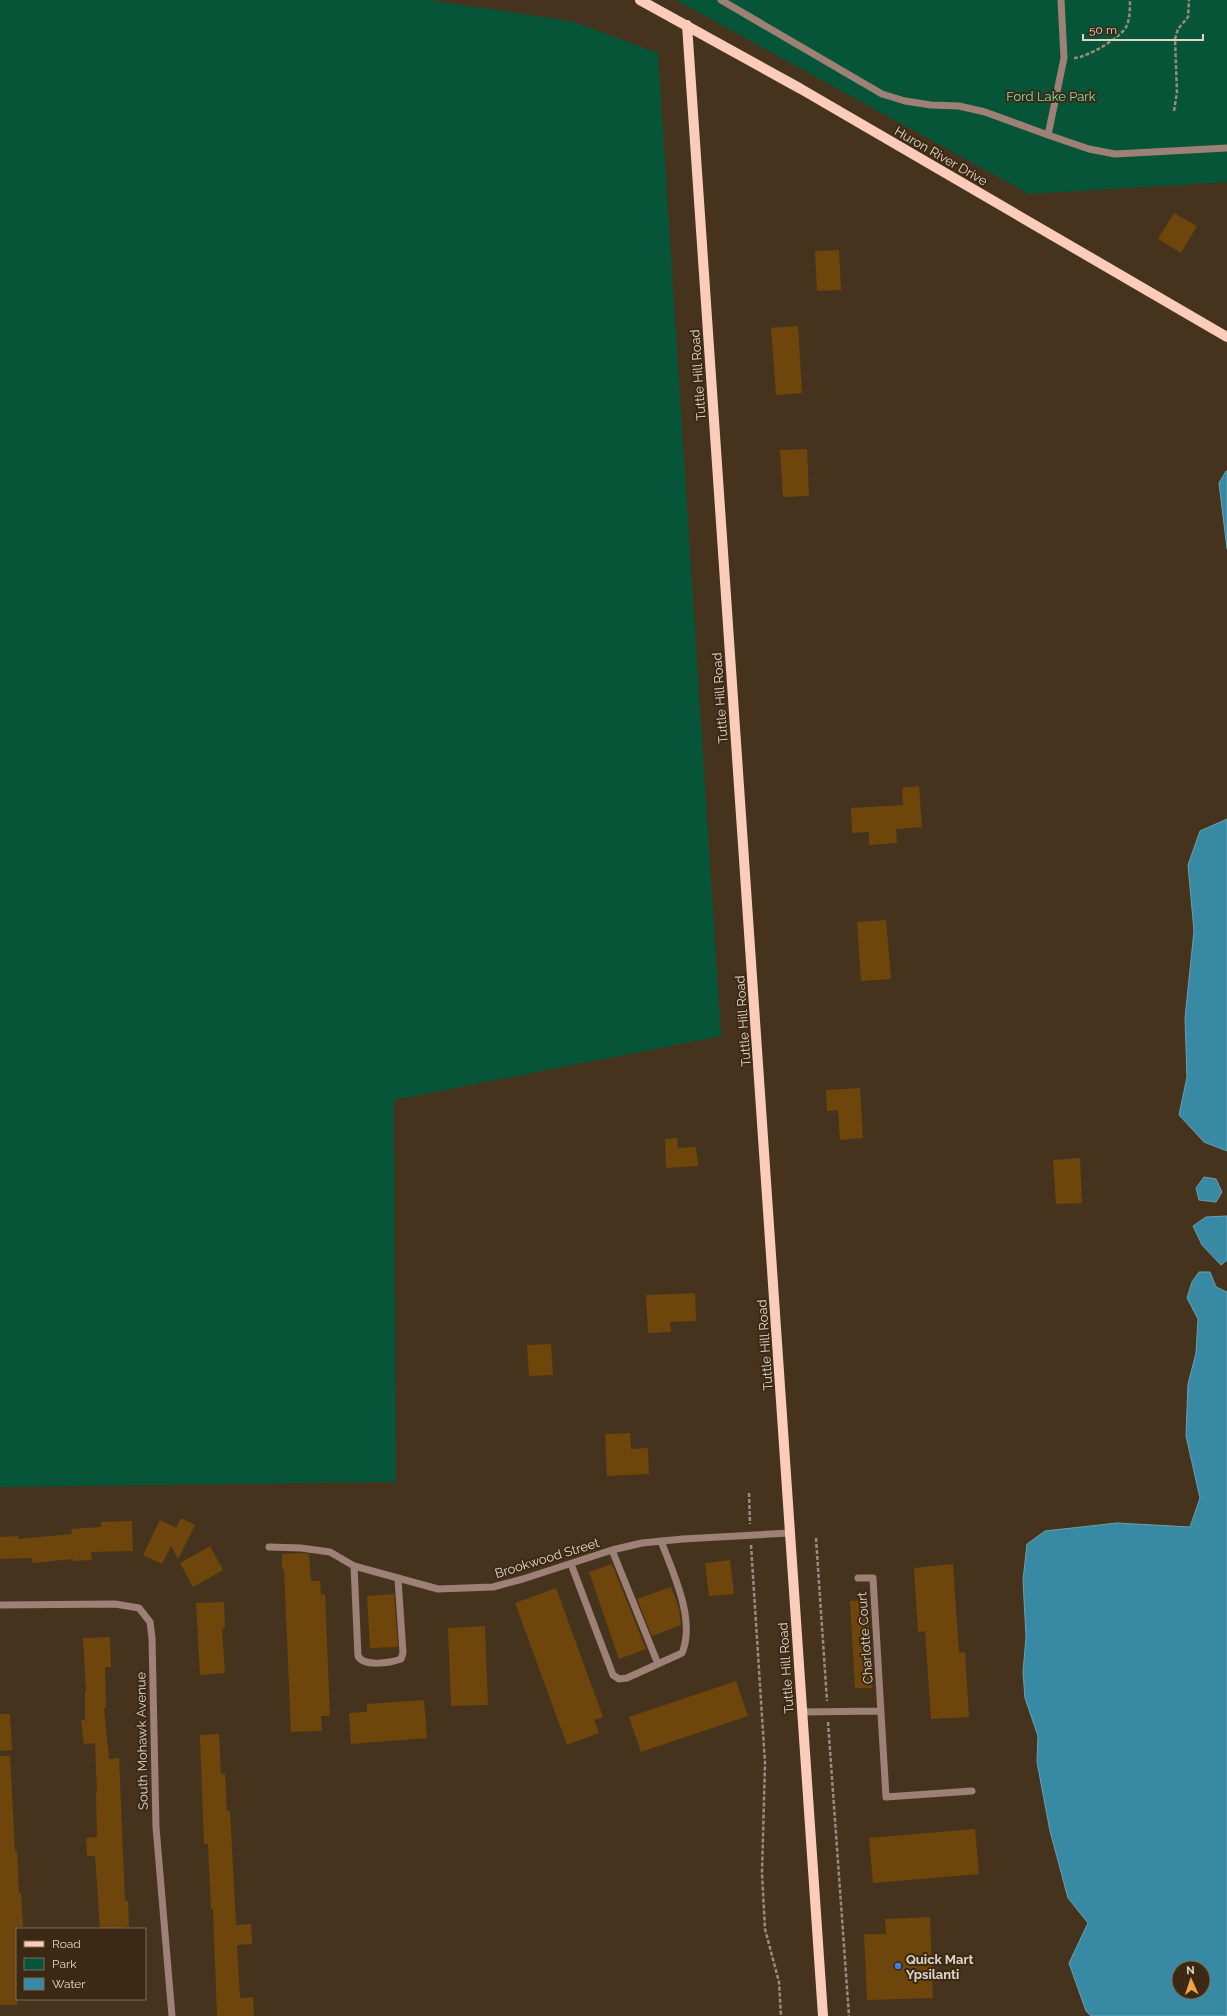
<svg xmlns="http://www.w3.org/2000/svg" width="1227" height="2016" font-family="Raleway,sans-serif">
	<style>
		.green { fill: #065539 }
		.water { fill: #388aa4; stroke: #6aa0af; fill-rule: evenodd }
		.building { fill: #6e460c }
		.lines { fill: none; stroke-linecap: round; stroke-linejoin: round }
		.path { stroke: #9a8b7b; stroke-width: 2.5; stroke-dasharray: 4 2; stroke-linecap: butt }
		.minor { stroke: #9d8076; stroke-width: 7 }
		.major { stroke: #fcccba; stroke-width: 10 }
		.shop-dot { fill: #3f7fe0; stroke: #3b2914; stroke-width: 1.5 }
		.labels { text-anchor: middle; dominant-baseline: central; stroke-width: 4; stroke-linejoin: round; paint-order: stroke }
		.park-label { font-size: 13px; fill: #7be0b0; stroke: #3b2914 }
		.street-label { font-size: 13px; fill: #e0d4c8; stroke: #3b2914 }
		.poi-label { font-size: 13px; font-weight: bold; fill: #e0d4c8; stroke: #3b2914; text-anchor: start }
	</style>
	<rect width="100%" height="100%" fill="#46331e"/>
	<path class="green" d="M 0,0 L 428,0 L 571,21 L 658,53 L 721,1036 L 394,1100 L 396,1482 L 0,1487 Z
		M 676,0 L 1227,0 L 1227,182 L 1029,194 Z"/>
	<path class="water" d="M 1226,471 L 1227,471 L 1227,549 L 1219,483 Z
		M 1227,819 L 1227,1151 L 1204,1142 L 1179,1115 L 1187,1077 L 1185,1018 L 1194,931 L 1188,865 L 1200,831 Z
		M 1204,1177 L 1216,1179 L 1222,1192 L 1216,1202 L 1199,1200 L 1196,1188 Z
		M 1227,1216 L 1227,1260 L 1221,1265 L 1202,1245 L 1193,1226 L 1206,1217 Z
		M 1199,1272 L 1210,1272 L 1216,1287 L 1227,1292 L 1227,2016 L 1091,2016 L 1086,2011 L 1069,1963 L 1088,1923 L 1068,1898 L 1050,1831 L 1037,1762 L 1038,1736 L 1025,1698 L 1023,1672 L 1026,1637 L 1023,1580 L 1027,1544 L 1045,1531 L 1117,1523 L 1190,1527 L 1200,1498 L 1186,1436 L 1188,1384 L 1196,1353 L 1198,1319 L 1187,1298 L 1192,1282 ZM 1179,1968 L 1203,1968 L 1203,1992 L 1179,1992 Z"/>
	<path class="building" d="M 1174,213 L 1197,226 L 1181,253 L 1158,239 Z
		M 839,250 L 841,290 L 817,291 L 815,251 Z
		M 798,326 L 802,393 L 776,395 L 771,328 Z
		M 807,449 L 809,496 L 783,497 L 780,450 Z
		M 919,786 L 922,827 L 896,829 L 897,843 L 869,845 L 869,832 L 852,833 L 851,808 L 903,805 L 902,788 Z
		M 886,920 L 891,979 L 861,981 L 857,922 Z
		M 860,1088 L 863,1138 L 840,1140 L 838,1110 L 827,1111 L 826,1090 Z
		M 677,1138 L 678,1148 L 696,1147 L 698,1166 L 666,1168 L 665,1139 Z
		M 1080,1158 L 1082,1203 L 1056,1204 L 1053,1160 Z
		M 695,1293 L 696,1321 L 670,1322 L 671,1332 L 648,1333 L 646,1295 Z
		M 551,1344 L 553,1375 L 529,1376 L 527,1345 Z
		M 630,1433 L 631,1449 L 648,1448 L 649,1474 L 607,1476 L 605,1434 Z
		M 181,1518 L 195,1525 L 178,1559 L 171,1546 L 162,1564 L 143,1555 L 160,1520 L 176,1528 Z
		M 132,1521 L 133,1551 L 91,1552 L 92,1560 L 73,1561 L 73,1559 L 32,1563 L 32,1558 L 0,1559 L 0,1537 L 18,1536 L 18,1539 L 72,1534 L 71,1529 L 101,1527 L 101,1522 Z
		M 210,1546 L 223,1570 L 193,1587 L 180,1563 Z
		M 302,1553 L 309,1554 L 311,1581 L 320,1581 L 321,1595 L 325,1594 L 330,1716 L 321,1716 L 322,1731 L 291,1732 L 284,1569 L 282,1569 L 282,1554 Z
		M 730,1560 L 734,1594 L 709,1596 L 705,1563 Z
		M 612,1564 L 646,1649 L 619,1659 L 589,1572 Z
		M 953,1564 L 959,1653 L 965,1652 L 969,1717 L 931,1719 L 925,1631 L 918,1632 L 914,1568 Z
		M 671,1587 L 679,1608 L 681,1625 L 652,1636 L 637,1599 Z
		M 556,1588 L 603,1717 L 594,1720 L 599,1733 L 567,1745 L 515,1603 Z
		M 394,1594 L 398,1647 L 370,1648 L 367,1596 Z
		M 867,1600 L 872,1688 L 855,1688 L 850,1601 Z
		M 224,1602 L 225,1628 L 222,1629 L 225,1673 L 200,1675 L 196,1603 Z
		M 485,1626 L 488,1705 L 451,1706 L 448,1628 Z
		M 110,1637 L 111,1667 L 105,1667 L 106,1708 L 104,1708 L 109,1759 L 119,1758 L 125,1901 L 128,1901 L 129,1927 L 100,1929 L 95,1856 L 87,1856 L 86,1838 L 97,1837 L 96,1792 L 97,1792 L 95,1743 L 84,1744 L 81,1720 L 85,1720 L 85,1691 L 86,1691 L 83,1638 Z
		M 736,1681 L 748,1716 L 641,1752 L 629,1717 Z
		M 424,1700 L 427,1738 L 351,1744 L 349,1713 L 367,1712 L 367,1704 Z
		M 0,1714 L 10,1714 L 12,1750 L 0,1751 Z
		M 219,1734 L 221,1774 L 225,1774 L 227,1811 L 230,1811 L 236,1925 L 251,1924 L 252,1944 L 237,1945 L 240,1998 L 253,1997 L 254,2016 L 217,2016 L 213,1909 L 211,1909 L 208,1844 L 204,1844 L 200,1735 Z
		M 0,1756 L 10,1756 L 15,1851 L 17,1851 L 19,1893 L 21,1893 L 23,1927 L 17,1927 L 17,2005 L 0,2005 Z
		M 975,1829 L 979,1874 L 873,1883 L 869,1838 Z
		M 930,1917 L 933,1998 L 867,2000 L 864,1934 L 886,1934 L 885,1919 Z"/>
	<g class="lines">
		<path class="path" d="M 1074,58 C 1086,58 1123,37 1127,25 C 1130,17 1130,8 1130,0
			M 1174,111 L 1177,92 L 1175,39 L 1178,29 L 1188,17 L 1189,0
			M 749,1493 L 750,1524
			M 816,1538 L 827,1701
			M 751,1545 L 765,1763 L 762,1873 L 765,1929 L 779,1982 L 781,2016
			M 828,1722 L 849,2016"/>
		<path class="minor" d="M 721,0 L 882,94 L 905,101 L 931,105 L 959,106 L 985,112 L 1048,135
			M 1061,0 L 1064,58 L 1048,135 L 1089,149 L 1115,154 L 1227,148
			M 269,1547 L 301,1548 L 330,1552 L 354,1566 L 438,1589 L 493,1587 L 523,1579 L 612,1550 L 642,1543 L 683,1539 L 789,1533
			M 612,1550 L 658,1664
			M 571,1564 L 613,1675 L 619,1679 L 627,1678 L 682,1653 C 696,1620 673,1573 661,1541
			M 354,1566 L 358,1656 C 364,1667 390,1663 401,1659 L 403,1653 L 398,1579
			M 858,1578 L 873,1578 L 886,1797 L 972,1791
			M 0,1605 L 115,1604 L 139,1608 L 150,1622 L 152,1638 L 156,1827 L 172,2016
			M 803,1712 L 881,1711"/>
		<path class="major" d="M 640,0 L 801,89 L 1227,337
			M 687,25 L 823,2016"/>
	</g>
	<circle class="shop-dot" cx="898" cy="1966" r="4"/>
	<g class="labels">
		<g class="park-label">
			<text x="1051" y="96">Ford Lake Park</text>
		</g>
		<g class="street-label">
			<text transform="translate(941 156) rotate(30)">Huron River Drive</text>
			<text transform="translate(698 375) rotate(-94)">Tuttle Hill Road</text>
			<text transform="translate(720 698) rotate(-94)">Tuttle Hill Road</text>
			<text transform="translate(743 1021) rotate(-94)">Tuttle Hill Road</text>
			<text transform="translate(765 1345) rotate(-94)">Tuttle Hill Road</text>
			<text transform="translate(547 1558) rotate(-17)">Brookwood Street</text>
			<text transform="translate(865 1638) rotate(-94)">Charlotte Court</text>
			<text transform="translate(786 1668) rotate(-94)">Tuttle Hill Road</text>
			<text transform="translate(142 1741) rotate(-91)">South Mohawk Avenue</text>
		</g>
		<g class="poi-label">
			<text x="906" y="1959">Quick Mart<tspan x="906" dy="15">Ypsilanti</tspan></text>
		</g>
	</g>
	<rect x="16" y="1928" width="130" height="72" fill="#3b2914" stroke="#7d6d5c"/>
	<rect x="24" y="1941" width="20" height="6" fill="#fcccba" stroke="#7d6d5c"/>
	<text x="52" y="1948" font-size="12" fill="#e0d4c8">Road</text>
	<rect x="24" y="1958" width="20" height="12" fill="#065539" stroke="#7d6d5c"/>
	<text x="52" y="1968" font-size="12" fill="#e0d4c8">Park</text>
	<rect x="24" y="1978" width="20" height="12" fill="#388aa4" stroke="#7d6d5c"/>
	<text x="52" y="1988" font-size="12" fill="#e0d4c8">Water</text>
	<g transform="translate(1191 1980) rotate(357)"><circle r="19" fill="#3b2914" stroke="#7d6d5c"/>
	<path d="M0-3L7 15L0 10L-7 15Z" fill="#f4a444"/>
	<text y="-6" font-size="11" font-weight="bold" text-anchor="middle" fill="#e0d4c8">N</text>
	</g>
	<path d="M1083 34v6h120v-6" fill="none" stroke="#e0d4c8" stroke-width="2"/>
	<text x="1089" y="34" font-size="12" fill="#e0d4c8" stroke="#3b2914" stroke-width="3" paint-order="stroke">50 m</text>
</svg>
